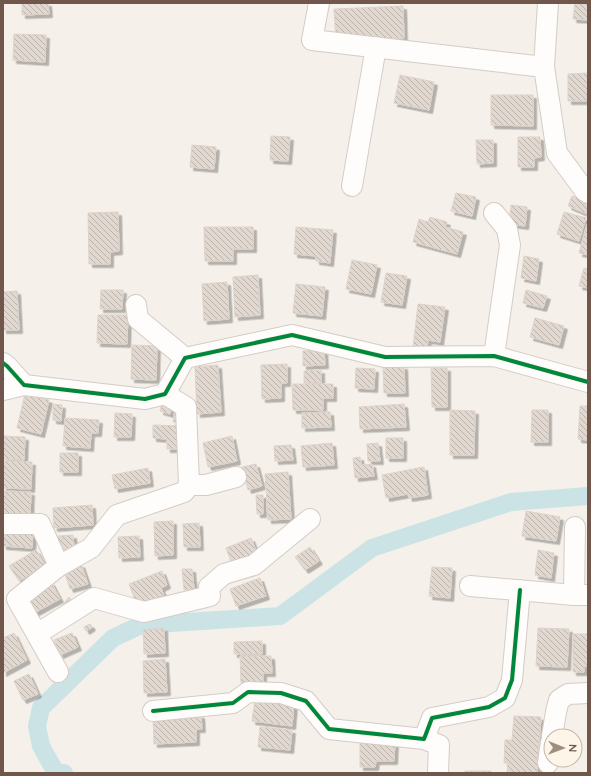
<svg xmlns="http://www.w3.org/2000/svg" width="591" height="776" font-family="Quicksand,sans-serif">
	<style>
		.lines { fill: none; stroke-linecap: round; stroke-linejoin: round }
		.canal { stroke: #cbe3e5; stroke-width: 18 }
		.building { fill: url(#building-back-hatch); stroke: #ded3cb; filter: url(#shadow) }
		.street-casing { stroke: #d4ccc6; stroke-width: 22 }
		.street { stroke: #fefdfc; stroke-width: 20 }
		.cycleway-casing { stroke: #fef5e9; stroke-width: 6 }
		.cycleway { stroke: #00873e; stroke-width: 4 }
	</style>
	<defs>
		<pattern id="building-back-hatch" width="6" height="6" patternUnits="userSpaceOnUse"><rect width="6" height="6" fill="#e1d8d0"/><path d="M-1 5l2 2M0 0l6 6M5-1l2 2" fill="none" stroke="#bbb2ab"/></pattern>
		<filter id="shadow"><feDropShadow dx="3.5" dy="3.5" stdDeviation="0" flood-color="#0004"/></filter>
	</defs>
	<rect width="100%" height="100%" fill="#f5f0e9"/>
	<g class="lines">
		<path class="canal" d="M 64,773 L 56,773 L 41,746 L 37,726 L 41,708 L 113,638 L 141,625 L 280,616 L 372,548 L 511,502 L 588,496"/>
	</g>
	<path class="building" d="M 22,3 L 48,3 L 49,14 L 22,15 Z
		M 575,3 L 588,3 L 588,20 L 573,19 Z
		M 403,6 L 404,38 L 336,41 L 334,9 Z
		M 14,34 L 46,35 L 45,62 L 13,60 Z
		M 588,73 L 588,101 L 568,101 L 568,74 Z
		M 400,75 L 434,82 L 429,110 L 394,103 Z
		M 491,95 L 533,95 L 533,126 L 491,125 Z
		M 271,136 L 290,137 L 288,161 L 270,160 Z
		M 518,137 L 540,137 L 541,157 L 534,158 L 534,167 L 518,167 Z
		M 476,140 L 493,140 L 493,163 L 477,164 Z
		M 192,145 L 216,147 L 214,169 L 190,167 Z
		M 456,193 L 476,197 L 472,216 L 451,211 Z
		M 572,196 L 588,202 L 587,214 L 568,206 Z
		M 511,205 L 527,207 L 525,226 L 509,224 Z
		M 118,212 L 119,251 L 110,252 L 110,264 L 89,264 L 88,213 Z
		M 564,212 L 586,218 L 579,241 L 557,234 Z
		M 430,217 L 447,222 L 445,227 L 463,232 L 457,254 L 413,242 L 419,219 L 428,222 Z
		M 587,224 L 588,224 L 588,255 L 579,253 Z
		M 204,227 L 253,227 L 253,249 L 233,249 L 233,261 L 205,261 Z
		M 296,227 L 333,230 L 330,263 L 316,261 L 316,256 L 294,254 Z
		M 524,256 L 539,259 L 536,281 L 521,278 Z
		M 352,260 L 377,265 L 371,294 L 346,289 Z
		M 584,268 L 588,269 L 588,288 L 579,286 Z
		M 386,273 L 407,276 L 402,305 L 381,302 Z
		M 258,275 L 260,315 L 235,317 L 233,277 Z
		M 227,282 L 229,319 L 204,321 L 202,284 Z
		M 296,284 L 325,287 L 322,316 L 293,313 Z
		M 101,290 L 123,290 L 122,309 L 100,309 Z
		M 526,290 L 547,296 L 543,308 L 523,303 Z
		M 17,291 L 19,330 L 3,330 L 3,292 Z
		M 418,304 L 445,307 L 440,342 L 428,340 L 427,348 L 413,347 Z
		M 98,315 L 128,315 L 127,344 L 97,343 Z
		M 535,318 L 564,326 L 559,345 L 530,337 Z
		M 132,345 L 157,346 L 156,380 L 131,379 Z
		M 324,350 L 325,365 L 303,366 L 303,351 Z
		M 287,364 L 287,383 L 281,383 L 281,398 L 262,399 L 261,365 Z
		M 218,365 L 221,412 L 197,414 L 195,367 Z
		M 404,366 L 405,393 L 384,393 L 383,367 Z
		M 356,368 L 375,369 L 374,389 L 355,388 Z
		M 431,368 L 447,368 L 447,407 L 432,407 Z
		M 321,370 L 321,383 L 304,383 L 304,371 Z
		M 292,384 L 333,384 L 333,398 L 323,398 L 323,410 L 293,410 Z
		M 25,394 L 49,400 L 41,434 L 17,428 Z
		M 163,400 L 173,402 L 170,414 L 160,411 Z
		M 53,404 L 62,405 L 61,421 L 53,420 Z
		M 404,404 L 406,427 L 360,429 L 359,407 Z
		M 580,406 L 588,406 L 588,440 L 578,439 Z
		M 175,409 L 183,423 L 173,422 Z
		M 450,410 L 475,411 L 474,455 L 450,455 Z
		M 532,410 L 548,410 L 548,442 L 531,442 Z
		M 330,412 L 331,427 L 302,428 L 302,413 Z
		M 115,413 L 132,414 L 131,437 L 114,437 Z
		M 65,418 L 99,420 L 98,433 L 91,433 L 90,448 L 63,446 Z
		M 153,425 L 183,426 L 183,449 L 167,449 L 167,439 L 153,438 Z
		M 3,436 L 25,437 L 24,460 L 3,459 Z
		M 232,436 L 237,461 L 208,467 L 203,443 Z
		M 386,438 L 403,438 L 403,458 L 386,458 Z
		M 332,443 L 334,465 L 303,467 L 301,446 Z
		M 378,443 L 380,461 L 368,461 L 367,444 Z
		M 291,445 L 293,460 L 275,461 L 274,446 Z
		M 60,453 L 78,453 L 78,472 L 60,472 Z
		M 360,457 L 361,465 L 372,464 L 374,476 L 355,478 L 353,458 Z
		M 3,461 L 32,462 L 31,489 L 3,488 Z
		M 256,464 L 262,486 L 248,490 L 242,467 Z
		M 424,467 L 428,495 L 409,498 L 408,494 L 386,498 L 382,475 Z
		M 148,468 L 150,483 L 115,489 L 112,475 Z
		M 288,472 L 291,519 L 268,520 L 265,474 Z
		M 3,491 L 31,492 L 30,517 L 3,516 Z
		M 256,495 L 263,495 L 263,514 L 257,514 Z
		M 92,505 L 93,525 L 54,528 L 53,508 Z
		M 526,511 L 560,517 L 556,541 L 522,536 Z
		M 173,521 L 173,555 L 155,556 L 154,522 Z
		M 199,523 L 200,547 L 184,547 L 183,524 Z
		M 3,529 L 33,530 L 32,548 L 3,546 Z
		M 73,535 L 74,549 L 58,550 L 58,536 Z
		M 139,536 L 140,557 L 119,558 L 118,537 Z
		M 251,538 L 258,556 L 233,567 L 226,548 Z
		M 310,547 L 319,561 L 305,570 L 295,557 Z
		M 36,550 L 45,565 L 19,581 L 9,566 Z
		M 538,550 L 554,553 L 551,578 L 535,575 Z
		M 81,564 L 88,584 L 70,589 L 64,570 Z
		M 432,567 L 452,568 L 450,598 L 429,596 Z
		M 182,569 L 192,569 L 194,589 L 184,590 Z
		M 162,571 L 167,585 L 161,588 L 164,595 L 137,605 L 129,584 Z
		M 260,578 L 266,596 L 236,606 L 230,589 Z
		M 51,582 L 60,599 L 34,613 L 26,595 Z
		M 69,597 L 73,601 L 65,610 L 61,607 Z
		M 90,624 L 92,627 L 86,631 L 84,627 Z
		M 164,628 L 165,653 L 144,654 L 143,630 Z
		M 538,628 L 569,629 L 567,667 L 536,666 Z
		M 14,633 L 27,660 L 3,673 L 3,638 Z
		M 72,633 L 78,647 L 60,655 L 54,640 Z
		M 573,634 L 588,634 L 588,666 L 584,666 L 584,672 L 573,672 Z
		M 262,641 L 262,654 L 234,654 L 234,642 Z
		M 240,656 L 271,656 L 272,673 L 263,673 L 263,683 L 241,683 Z
		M 165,659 L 167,692 L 144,693 L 143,661 Z
		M 29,674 L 38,694 L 23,700 L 14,681 Z
		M 255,699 L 294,704 L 292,726 L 252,721 Z
		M 201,715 L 202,729 L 196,729 L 196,742 L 154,744 L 153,717 Z
		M 514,716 L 541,717 L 537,773 L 507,773 L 508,763 L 504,763 L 505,740 L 512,740 Z
		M 260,727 L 292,730 L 290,750 L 258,747 Z
		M 360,741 L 395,742 L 394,761 L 376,761 L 375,767 L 360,767 Z
		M 465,771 L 491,771 L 491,773 L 465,773 Z"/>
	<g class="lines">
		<g class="street-casing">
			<path id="street" d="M 319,3 L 312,40 L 544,67 L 548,3
				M 544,67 L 557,153 L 585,191 L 588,193
				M 352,186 L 376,47
				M 494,213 L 507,229 L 510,245 L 494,356
				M 136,305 L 138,319 L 185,358
				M 3,363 L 7,366 L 24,385 L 145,399 L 165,394 L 185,358 L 292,335 L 385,357 L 494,356 L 588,382
				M 3,390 L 24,385
				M 189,485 L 206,485 L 236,477
				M 3,524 L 40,524 L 59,566
				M 470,586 L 574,595 L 588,595
				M 574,595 L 575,527
				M 37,634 L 94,598 L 144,612 L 210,596 L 209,587 L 224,574 L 254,565 L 310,519
				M 58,672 L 17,599 L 59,566 L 91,548 L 117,515 L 184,492 L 189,485 L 186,407 L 165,394
				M 153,711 L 233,703 L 248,692 L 281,693 L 306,701 L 329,729 L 424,739 L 432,718 L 489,707 L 505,698 L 512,680 L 520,590
				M 552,736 L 556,712 L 559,700 L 568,694 L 588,693
				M 424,739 L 439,745 L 438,773
				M 548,763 L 551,742"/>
		</g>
		<use href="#street" class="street"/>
		<g class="cycleway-casing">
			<path id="cycleway" d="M 3,363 L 7,366 L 24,385 L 145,399 L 165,394 L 185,358 L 292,335 L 385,357 L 494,356 L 588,382
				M 153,711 L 233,703 L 248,692 L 281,693 L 306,701 L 329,729 L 424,739 L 432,718 L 489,707 L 505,698 L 512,680 L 520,590"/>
		</g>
		<use href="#cycleway" class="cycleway"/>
	</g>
	<rect width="591" height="776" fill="none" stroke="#71574b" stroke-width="8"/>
	<g transform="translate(563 748) rotate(91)"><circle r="19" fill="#fef5e9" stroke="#c6b6aa"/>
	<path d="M0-3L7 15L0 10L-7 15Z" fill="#9f8d82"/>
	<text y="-6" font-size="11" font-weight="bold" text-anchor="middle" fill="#71574b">N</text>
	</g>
</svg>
